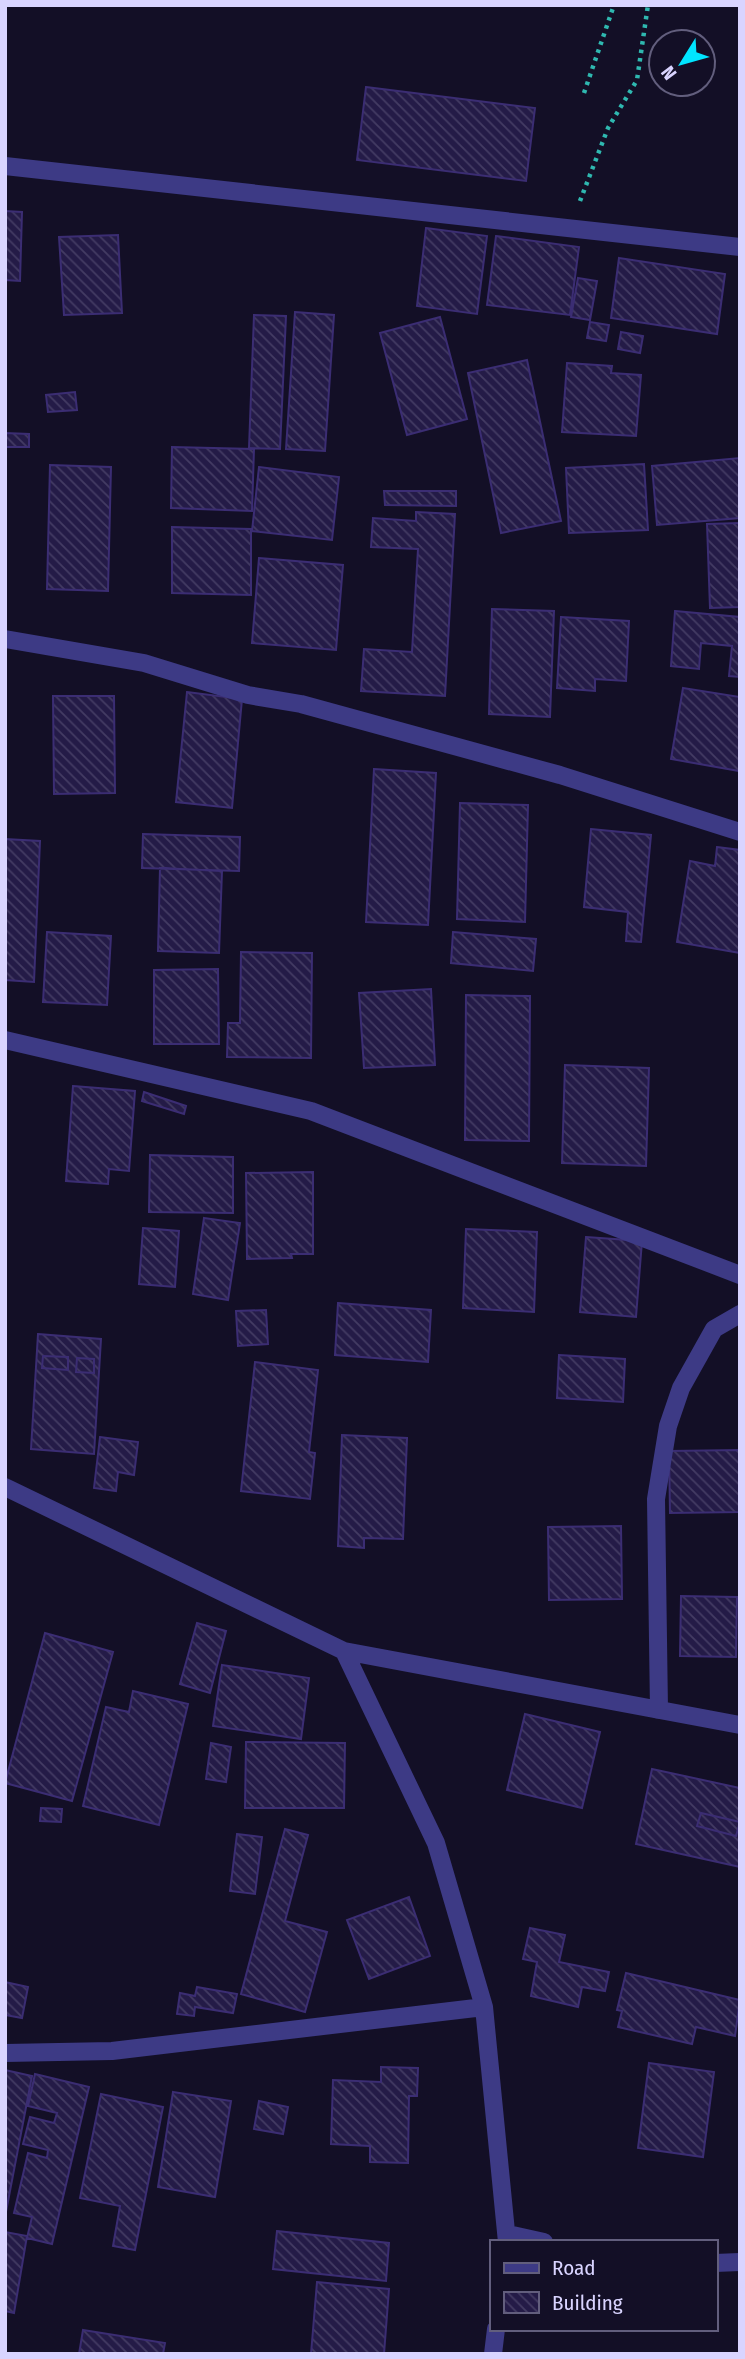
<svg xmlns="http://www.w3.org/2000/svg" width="745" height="2359" font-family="'Fira Sans Condensed',sans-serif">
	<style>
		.building { fill: url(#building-back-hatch); stroke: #3b2d73; stroke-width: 2; fill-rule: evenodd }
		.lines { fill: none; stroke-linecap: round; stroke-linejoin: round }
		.path { stroke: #2fb8b0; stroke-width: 4.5; stroke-dasharray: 3.5 5; stroke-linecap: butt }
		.minor { stroke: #3d3a85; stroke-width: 18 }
	</style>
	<defs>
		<pattern id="building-back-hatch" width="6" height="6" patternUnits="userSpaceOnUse" patternTransform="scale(1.75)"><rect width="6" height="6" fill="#241b47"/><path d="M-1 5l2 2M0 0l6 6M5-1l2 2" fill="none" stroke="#433b63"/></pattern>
	</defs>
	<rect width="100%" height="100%" fill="#130f26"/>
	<path class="building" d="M 366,87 L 535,108 L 526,181 L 357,160 Z
		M 5,211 L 22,212 L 20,281 L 5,280 Z
		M 426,228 L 487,236 L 477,314 L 417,306 Z
		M 118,235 L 122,313 L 64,315 L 59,237 Z
		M 496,236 L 579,247 L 570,315 L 487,305 Z
		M 619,258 L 725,274 L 717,334 L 611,318 Z
		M 578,278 L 597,281 L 590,320 L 571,317 Z
		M 295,312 L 334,315 L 325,451 L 286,449 Z
		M 254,315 L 286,316 L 280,449 L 249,448 Z
		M 440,317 L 467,419 L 407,435 L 380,333 Z
		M 590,322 L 609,325 L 606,341 L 587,338 Z
		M 621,332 L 643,336 L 640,353 L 618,349 Z
		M 527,360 L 561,521 L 501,533 L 468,373 Z
		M 567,363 L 612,366 L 611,373 L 641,375 L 636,436 L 562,432 Z
		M 75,392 L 77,410 L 48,412 L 46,395 Z
		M 5,433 L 29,434 L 29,447 L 5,447 Z
		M 172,447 L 254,449 L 252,511 L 171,508 Z
		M 740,458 L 740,518 L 657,525 L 652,466 Z
		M 644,464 L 648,530 L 569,533 L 566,468 Z
		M 50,465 L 111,467 L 108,591 L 47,589 Z
		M 259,467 L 339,477 L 332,540 L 252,531 Z
		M 384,491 L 456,491 L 456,506 L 385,505 Z
		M 416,512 L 455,514 L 445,696 L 361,691 L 364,649 L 412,652 L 418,549 L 371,547 L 373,518 L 416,521 Z
		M 740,523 L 740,607 L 710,608 L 707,524 Z
		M 172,527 L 251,529 L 251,595 L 172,593 Z
		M 259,558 L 343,565 L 336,650 L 252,643 Z
		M 492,609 L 554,611 L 550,717 L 489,714 Z
		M 675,611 L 740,617 L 740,677 L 729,676 L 732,646 L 701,643 L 699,669 L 671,666 Z
		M 561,617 L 629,621 L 626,681 L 595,679 L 595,691 L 557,688 Z
		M 683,688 L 740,697 L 739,771 L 671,759 Z
		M 187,692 L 242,699 L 232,808 L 176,802 Z
		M 53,696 L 114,696 L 115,793 L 54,794 Z
		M 374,769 L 436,773 L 428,925 L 366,922 Z
		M 460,803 L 528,805 L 525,922 L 457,919 Z
		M 591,829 L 651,835 L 641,942 L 626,941 L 628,912 L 584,907 Z
		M 143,834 L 240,837 L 239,871 L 142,868 Z
		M 5,839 L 40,841 L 34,982 L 5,980 Z
		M 717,847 L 740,850 L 740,953 L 677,942 L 690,861 L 715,866 Z
		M 160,868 L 222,871 L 219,953 L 158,951 Z
		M 47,932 L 111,936 L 107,1005 L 43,1002 Z
		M 453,932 L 536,939 L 533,971 L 451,963 Z
		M 241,952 L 312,953 L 311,1058 L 227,1057 L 228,1023 L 240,1023 Z
		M 218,969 L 219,1044 L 154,1044 L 154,970 Z
		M 431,989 L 435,1065 L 364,1068 L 359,993 Z
		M 466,995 L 530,996 L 529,1141 L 465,1140 Z
		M 565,1065 L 649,1068 L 646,1166 L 562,1163 Z
		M 73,1086 L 135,1091 L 129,1171 L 109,1169 L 108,1184 L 66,1181 Z
		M 144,1092 L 186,1106 L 184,1114 L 142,1101 Z
		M 150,1155 L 233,1157 L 233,1213 L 149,1212 Z
		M 313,1172 L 313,1254 L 291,1254 L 292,1258 L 247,1259 L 246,1173 Z
		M 204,1218 L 240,1223 L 228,1300 L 193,1294 Z
		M 143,1228 L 179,1231 L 175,1287 L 139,1284 Z
		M 466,1229 L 537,1232 L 534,1312 L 463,1308 Z
		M 586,1237 L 642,1241 L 636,1317 L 580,1312 Z
		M 338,1303 L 431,1310 L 428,1362 L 335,1355 Z
		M 266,1310 L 268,1344 L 238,1346 L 236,1311 Z
		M 38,1334 L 101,1339 L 94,1454 L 31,1449 ZM 43,1356 L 68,1357 L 68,1370 L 42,1368 ZM 77,1358 L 94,1359 L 94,1373 L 76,1372 Z
		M 559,1355 L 625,1359 L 623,1402 L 557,1398 Z
		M 43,1356 L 68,1357 L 68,1370 L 42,1368 Z
		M 77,1358 L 94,1359 L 94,1373 L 76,1372 Z
		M 255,1362 L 318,1370 L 309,1452 L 315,1453 L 310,1499 L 241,1491 Z
		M 342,1435 L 407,1438 L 403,1539 L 364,1538 L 364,1548 L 338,1546 Z
		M 100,1437 L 138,1442 L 134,1475 L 118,1472 L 116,1491 L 94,1488 Z
		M 740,1450 L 740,1512 L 670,1513 L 669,1451 Z
		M 621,1526 L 622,1599 L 549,1600 L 548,1527 Z
		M 681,1596 L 737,1597 L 736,1657 L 680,1656 Z
		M 197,1623 L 226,1631 L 210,1693 L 180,1684 Z
		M 45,1633 L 113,1652 L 72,1801 L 5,1783 Z
		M 222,1665 L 309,1678 L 301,1739 L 213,1726 Z
		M 133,1691 L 188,1704 L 159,1825 L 83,1806 L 106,1707 L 129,1712 Z
		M 525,1714 L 600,1732 L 582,1808 L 507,1790 Z
		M 246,1742 L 345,1743 L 344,1808 L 245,1808 Z
		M 211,1743 L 231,1747 L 226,1782 L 206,1779 Z
		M 652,1769 L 740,1788 L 740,1822 L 701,1813 L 697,1826 L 736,1836 L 740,1822 L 740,1867 L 636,1844 Z
		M 41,1808 L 62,1809 L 61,1822 L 40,1821 Z
		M 701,1813 L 740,1822 L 736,1836 L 697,1826 Z
		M 285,1829 L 308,1835 L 285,1921 L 327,1932 L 305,2012 L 241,1994 Z
		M 237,1834 L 262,1837 L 255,1894 L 230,1891 Z
		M 409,1897 L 430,1956 L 369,1979 L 347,1920 Z
		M 530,1928 L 565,1935 L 559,1962 L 609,1972 L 605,1991 L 582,1987 L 578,2007 L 531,1996 L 537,1962 L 523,1959 Z
		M 626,1973 L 740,2000 L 735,2036 L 696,2027 L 692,2044 L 618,2027 L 622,2011 L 617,2010 Z
		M 5,1982 L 28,1987 L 22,2018 L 5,2015 Z
		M 197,1987 L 237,1994 L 233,2013 L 195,2007 L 194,2016 L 177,2014 L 180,1993 L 195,1996 Z
		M 649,2063 L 714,2072 L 703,2157 L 638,2148 Z
		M 381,2067 L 418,2068 L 417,2096 L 409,2096 L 408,2163 L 370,2162 L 370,2146 L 331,2144 L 333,2080 L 381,2082 Z
		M 5,2070 L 32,2076 L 5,2217 Z
		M 35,2074 L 89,2087 L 52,2244 L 27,2238 L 32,2217 L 14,2213 L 28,2153 L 47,2158 L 48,2150 L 23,2144 L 30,2117 L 54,2123 L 57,2113 L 28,2106 Z
		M 173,2092 L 231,2101 L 215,2197 L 158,2187 Z
		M 101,2094 L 163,2107 L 135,2250 L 113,2246 L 120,2206 L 80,2198 Z
		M 259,2101 L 288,2107 L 283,2134 L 254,2129 Z
		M 277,2231 L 389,2243 L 386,2281 L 273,2269 Z
		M 5,2232 L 27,2236 L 14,2313 L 5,2311 Z
		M 317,2282 L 389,2289 L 384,2354 L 311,2354 Z
		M 83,2330 L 165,2343 L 163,2354 L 79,2354 Z"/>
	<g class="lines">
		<path class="path" d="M 584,93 L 614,5
			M 580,201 L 608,128 L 637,80 L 648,5"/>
		<path class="minor" d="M 5,166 L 740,247
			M 5,639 L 144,663 L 248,695 L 301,704 L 560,775 L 740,832
			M 5,1040 L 311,1111 L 740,1275
			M 5,1487 L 344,1651 L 740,1725
			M 344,1651 L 436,1843 L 484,2007 L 507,2242
			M 659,1710 L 656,1499 L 668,1426 L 681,1388 L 714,1329 L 740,1314
			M 5,2053 L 112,2051 L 484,2007
			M 508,2234 L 544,2242
			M 715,2263 L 740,2262
			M 493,2354 L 496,2329"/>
	</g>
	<rect width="745" height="2359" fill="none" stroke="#d9d4ff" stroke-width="14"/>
	<rect x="490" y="2240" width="228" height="91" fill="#130f26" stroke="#625e7d" stroke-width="2"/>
	<rect x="504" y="2263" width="35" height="10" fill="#3d3a85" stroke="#625e7d" stroke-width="2"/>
	<text x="552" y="2275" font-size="21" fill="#d9d4ff">Road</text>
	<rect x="504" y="2292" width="35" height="21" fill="url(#building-back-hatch)" stroke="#625e7d" stroke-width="2"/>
	<text x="552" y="2310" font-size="21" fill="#d9d4ff">Building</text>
	<g transform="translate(682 63) rotate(233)"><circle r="33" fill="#130f26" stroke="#625e7d" stroke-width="2"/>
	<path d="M0-5L12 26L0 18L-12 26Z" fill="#00e5ff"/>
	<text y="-10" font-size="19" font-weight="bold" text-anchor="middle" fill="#d9d4ff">N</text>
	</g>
</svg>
